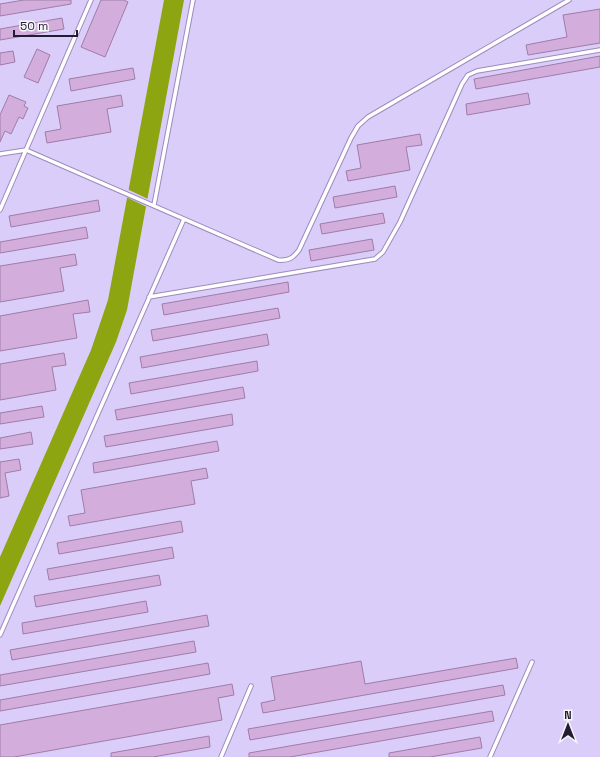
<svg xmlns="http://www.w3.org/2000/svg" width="600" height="757" font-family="'Space Grotesk',sans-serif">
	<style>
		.water { fill: #8da511 }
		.pier { fill: #dbcdf9 }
		.building { fill: #d3aedc; stroke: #9f7ca8 }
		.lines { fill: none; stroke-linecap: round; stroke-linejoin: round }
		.lane-casing { stroke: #9c8bbd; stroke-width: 5.5 }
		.lane { stroke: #fff; stroke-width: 3.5 }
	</style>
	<rect width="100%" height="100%" fill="#dbcdf9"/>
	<path class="water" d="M 164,0 L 184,0 L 127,310 L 116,342 L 0,606 L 0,557 L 91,350 L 108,300 Z"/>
	<path class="pier" d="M 127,189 L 148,199 L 147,207 L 126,197 Z"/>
	<path class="building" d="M 24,0 L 71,0 L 71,4 L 0,16 L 0,4 Z
		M 101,0 L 124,0 L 128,2 L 105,57 L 81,47 Z
		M 600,9 L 600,43 L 528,55 L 526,45 L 567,37 L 563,15 Z
		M 62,18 L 64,29 L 0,40 L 0,29 Z
		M 37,49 L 50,55 L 38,83 L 24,77 Z
		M 13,51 L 15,62 L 0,65 L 0,53 Z
		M 600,56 L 600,67 L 476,89 L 474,79 Z
		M 133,68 L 135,79 L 71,91 L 69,79 Z
		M 528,93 L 530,104 L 467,115 L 466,104 Z
		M 9,95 L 26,102 L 24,106 L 28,108 L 23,119 L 19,117 L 11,134 L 5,131 L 0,142 L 0,115 Z
		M 121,95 L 123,106 L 107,109 L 111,132 L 47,143 L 45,132 L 61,129 L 57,106 Z
		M 420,134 L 422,145 L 406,147 L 410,170 L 348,181 L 346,171 L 361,168 L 357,145 Z
		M 395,186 L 397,197 L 335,208 L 333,197 Z
		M 98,200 L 100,211 L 11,227 L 9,216 Z
		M 383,213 L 385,223 L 322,234 L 320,224 Z
		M 86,227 L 88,238 L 0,253 L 0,242 Z
		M 372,239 L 374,250 L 311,261 L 309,250 Z
		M 75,254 L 77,265 L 60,268 L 64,291 L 0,302 L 0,266 Z
		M 288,282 L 289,292 L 164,315 L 162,304 Z
		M 88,300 L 90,312 L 73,314 L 77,338 L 0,351 L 0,316 Z
		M 278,308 L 280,318 L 153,341 L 151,330 Z
		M 267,334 L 269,345 L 142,368 L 140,357 Z
		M 64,353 L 66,365 L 52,367 L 56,390 L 0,400 L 0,364 Z
		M 257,361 L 258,371 L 131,394 L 129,383 Z
		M 243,387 L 245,398 L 117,420 L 115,410 Z
		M 42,406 L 44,417 L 0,424 L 0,413 Z
		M 232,414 L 233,425 L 106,447 L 104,436 Z
		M 31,432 L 33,444 L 0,449 L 0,438 Z
		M 217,441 L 219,451 L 94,473 L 93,463 Z
		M 19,459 L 21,470 L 5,473 L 9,496 L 0,498 L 0,462 Z
		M 206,468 L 208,478 L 191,481 L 195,504 L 70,526 L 68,516 L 85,513 L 81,490 Z
		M 181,521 L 183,532 L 59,554 L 57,543 Z
		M 172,547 L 174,558 L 49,580 L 47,569 Z
		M 159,575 L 161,585 L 36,607 L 34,596 Z
		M 146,601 L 148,612 L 23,634 L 22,623 Z
		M 207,615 L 209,626 L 12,660 L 10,650 Z
		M 194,641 L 196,652 L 0,686 L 0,675 Z
		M 516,658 L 518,668 L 263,713 L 261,703 L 275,700 L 271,677 L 361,661 L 365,684 Z
		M 208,663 L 210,674 L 0,711 L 0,700 Z
		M 232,684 L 234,695 L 218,698 L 222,720 L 14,757 L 0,757 L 0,725 Z
		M 503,685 L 505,695 L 250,740 L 248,729 Z
		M 492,711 L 494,721 L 290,757 L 249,757 L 249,753 Z
		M 209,736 L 210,747 L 153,757 L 111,757 L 111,753 Z
		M 480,737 L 482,748 L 430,757 L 389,757 L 389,753 Z"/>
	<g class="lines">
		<g class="lane-casing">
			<path id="lane" d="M 0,154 L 26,150 L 278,260 C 289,261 293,258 299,250 L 351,138 L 358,126 L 368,117 L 569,0
				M 154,205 L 193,0
				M 0,210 L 91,0
				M 149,297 L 375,259 L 383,252 L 400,222 L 462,84 L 468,75 L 477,71 L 600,50
				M 0,635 L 184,219
				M 221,757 L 251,686
				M 490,757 L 532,662"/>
		</g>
		<use href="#lane" class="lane"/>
	</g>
	<g transform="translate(568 725)" stroke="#f7f6fb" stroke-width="3" paint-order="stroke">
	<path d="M0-3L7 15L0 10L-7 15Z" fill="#241d31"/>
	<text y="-6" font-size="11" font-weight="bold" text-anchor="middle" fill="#241d31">N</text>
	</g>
	<path d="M14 30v6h63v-6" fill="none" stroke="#241d31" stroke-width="2"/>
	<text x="20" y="30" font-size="12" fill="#241d31" stroke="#f7f6fb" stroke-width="3" paint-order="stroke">50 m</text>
</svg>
